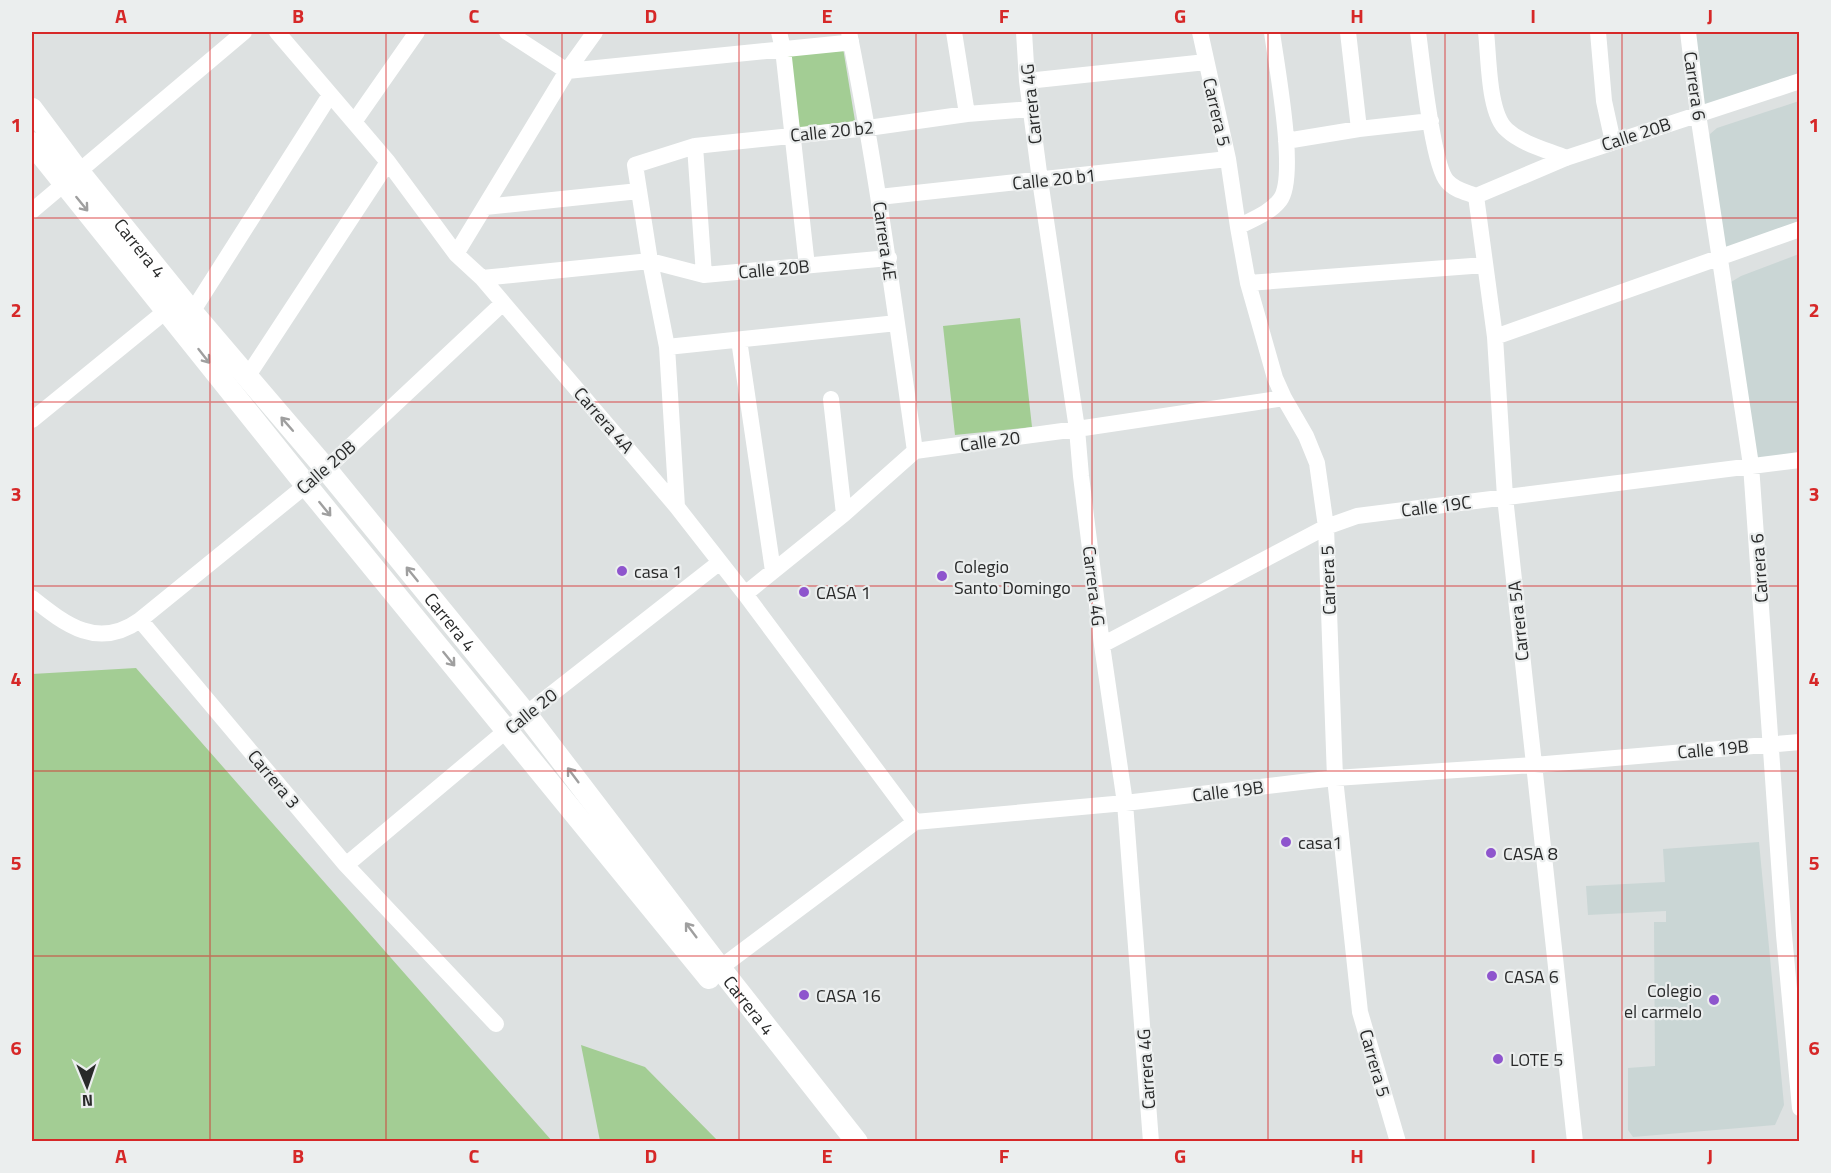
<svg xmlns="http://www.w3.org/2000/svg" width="1831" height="1173" font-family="'Titillium Web',sans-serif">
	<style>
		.built { fill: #cad6d5 }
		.green { fill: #a3cd94 }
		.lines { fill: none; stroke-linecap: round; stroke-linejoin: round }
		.street { stroke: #fff; stroke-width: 16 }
		.secondary { stroke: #fff; stroke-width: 22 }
		.oneway { stroke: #9f9f9f }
		.grid { fill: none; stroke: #d62828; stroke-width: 1.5; stroke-opacity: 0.55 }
		.poi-dot { fill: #8e55cd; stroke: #ebeeee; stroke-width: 2 }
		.labels { text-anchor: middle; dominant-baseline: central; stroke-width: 4.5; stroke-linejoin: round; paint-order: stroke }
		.street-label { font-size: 18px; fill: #292a2a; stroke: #ebeeee }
		.poi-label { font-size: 18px; fill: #292a2a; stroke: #ebeeee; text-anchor: start }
		.neatline { fill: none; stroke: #d62828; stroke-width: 2 }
		.grid-label { font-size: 20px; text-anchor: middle; font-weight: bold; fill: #d62828 }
	</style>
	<rect width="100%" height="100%" fill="#dde1e1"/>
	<path class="built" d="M 1688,32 L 1799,32 L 1799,80 L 1704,111 Z
		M 1799,101 L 1799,235 L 1723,261 L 1708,142 L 1710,134 L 1717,128 Z
		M 1799,254 L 1799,454 L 1757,463 L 1731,282 L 1741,276 Z
		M 1759,842 L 1784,1105 L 1775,1125 L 1633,1137 L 1628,1130 L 1628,1068 L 1655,1066 L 1654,922 L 1666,922 L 1666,911 L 1588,915 L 1586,886 L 1665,882 L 1663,849 Z"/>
	<path class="green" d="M 843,48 L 855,121 L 796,128 L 788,53 Z
		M 1020,318 L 1032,427 L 955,435 L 943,326 Z
		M 136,668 L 552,1141 L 32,1141 L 32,674 Z
		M 581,1045 L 645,1067 L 718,1141 L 600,1141 Z"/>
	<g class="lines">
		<path class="street" d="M 277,32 L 388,162 L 456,254 L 482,278 L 677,507 L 745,594 L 915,822
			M 507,32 L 567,71 L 845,43 L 851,41
			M 779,32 L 783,49 L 807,266
			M 849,32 C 877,171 895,310 915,451
			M 954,32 L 967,114
			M 1024,32 L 1027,81 L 1040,180 L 1077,429 L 1081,476 L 1102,645 L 1125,803 L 1151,1142
			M 1200,32 L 1228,159 L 1238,227 L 1248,283 L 1275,378 L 1284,398 L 1306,436 L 1317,463 L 1326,527 L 1335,778 L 1360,1012 L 1398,1142
			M 1348,32 L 1359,129
			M 1418,32 C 1422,60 1432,164 1447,181 C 1454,190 1466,192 1476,196
			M 1486,32 C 1489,57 1488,114 1507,130 C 1522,144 1547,150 1566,158
			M 1598,32 L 1604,101 L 1613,142
			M 1688,32 L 1698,114 L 1751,465 L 1784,935 L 1800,1108
			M 1027,81 L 1206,62
			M 354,122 L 417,32
			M 1286,141 L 1359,129 L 1431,121
			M 695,146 L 704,275
			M 1476,196 L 1495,337 L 1505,497 L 1575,1142
			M 1476,196 L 1566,158 L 1800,81
			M 879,197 L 1228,159
			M 485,207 L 639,191
			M 32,211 L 244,32
			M 1238,227 C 1253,219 1270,213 1280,200 C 1298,177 1276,64 1272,32
			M 456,254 L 567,71 L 595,32
			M 482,278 L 650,261 L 704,275 L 889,258
			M 1248,283 L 1485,265
			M 192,312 L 330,95
			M 1495,337 L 1800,229
			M 739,340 L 773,571
			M 667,347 L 897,323
			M 247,377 L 388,162
			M 831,399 L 844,514
			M 32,420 L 167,310
			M 677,507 L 667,347 L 650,261 L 635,165 L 695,146 L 868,128 L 967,114 L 1031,109
			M 745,594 L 844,514 L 915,451 L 1077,429 L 1284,398
			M 32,598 C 66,625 98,650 140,620 L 346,865 L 496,1024
			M 140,620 L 326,469 L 503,303
			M 1102,645 L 1326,527 L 1357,516 L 1800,460
			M 346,865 L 526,714 L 720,562
			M 712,974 L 915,822 L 1125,803 L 1335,778 L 1534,765 L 1800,742"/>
		<g class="secondary">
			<path id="s1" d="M 32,109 L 79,172 L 192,312 L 326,469 L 526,714 L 720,968 L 857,1142"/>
			<path d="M 32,143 L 306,485 L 709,978"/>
		</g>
	</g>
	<defs><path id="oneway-shaft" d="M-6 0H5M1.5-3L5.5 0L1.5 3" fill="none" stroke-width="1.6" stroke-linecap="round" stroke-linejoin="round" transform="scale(1.5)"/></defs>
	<g class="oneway">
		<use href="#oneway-shaft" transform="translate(82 204) rotate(51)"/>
		<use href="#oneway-shaft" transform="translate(204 356) rotate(52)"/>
		<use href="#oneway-shaft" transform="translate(287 424) rotate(-131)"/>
		<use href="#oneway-shaft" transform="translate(325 509) rotate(51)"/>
		<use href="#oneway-shaft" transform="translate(412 574) rotate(-129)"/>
		<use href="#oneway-shaft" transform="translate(449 659) rotate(51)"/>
		<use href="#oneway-shaft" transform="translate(573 775) rotate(-127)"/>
		<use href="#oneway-shaft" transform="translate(691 930) rotate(-127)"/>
	</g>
	<path class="grid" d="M 210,32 L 210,1142M 386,32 L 386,1142M 562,32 L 562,1142M 739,32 L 739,1142M 916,32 L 916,1142M 1092,32 L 1092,1142M 1268,32 L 1268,1142M 1445,32 L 1445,1142M 1622,32 L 1622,1142M 32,218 L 1800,218M 32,402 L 1800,402M 32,586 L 1800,586M 32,771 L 1800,771M 32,956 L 1800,956"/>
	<g class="poi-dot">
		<circle cx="622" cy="571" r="6"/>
		<circle cx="942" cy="576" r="6"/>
		<circle cx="804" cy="592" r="6"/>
		<circle cx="1286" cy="842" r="6"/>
		<circle cx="1491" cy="853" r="6"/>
		<circle cx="1492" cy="976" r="6"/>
		<circle cx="804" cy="995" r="6"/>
		<circle cx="1714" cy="1000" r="6"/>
		<circle cx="1498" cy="1059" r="6"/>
	</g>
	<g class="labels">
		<g class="street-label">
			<text transform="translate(1695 86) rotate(82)">Carrera 6</text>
			<text transform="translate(1031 104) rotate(-96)">Carrera 4G</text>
			<text transform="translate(1217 112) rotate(77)">Carrera 5</text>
			<text transform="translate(832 131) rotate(-6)">Calle 20 b2</text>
			<text transform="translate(1636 134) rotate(-18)">Calle 20B</text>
			<text transform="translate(1054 179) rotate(-6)">Calle 20 b1</text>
			<text transform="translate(885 241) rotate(82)">Carrera 4E</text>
			<text stroke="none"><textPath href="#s1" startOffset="176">Carrera 4</textPath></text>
			<text transform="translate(774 269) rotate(-5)">Calle 20B</text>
			<text transform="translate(604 420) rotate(49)">Carrera 4A</text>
			<text transform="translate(990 441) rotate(-8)">Calle 20</text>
			<text transform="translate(326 467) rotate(-41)">Calle 20B</text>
			<text transform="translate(1436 506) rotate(-7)">Calle 19C</text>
			<text transform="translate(1759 568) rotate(-94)">Carrera 6</text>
			<text transform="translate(1328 580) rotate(-92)">Carrera 5</text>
			<text transform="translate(1094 586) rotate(83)">Carrera 4G</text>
			<text stroke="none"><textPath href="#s1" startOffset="662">Carrera 4</textPath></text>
			<text transform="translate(1518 621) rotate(-96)">Carrera 5A</text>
			<text transform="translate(531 711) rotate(-39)">Calle 20</text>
			<text transform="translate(1713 749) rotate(-5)">Calle 19B</text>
			<text transform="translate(274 779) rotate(50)">Carrera 3</text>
			<text transform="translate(1228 791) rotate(-7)">Calle 19B</text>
			<text stroke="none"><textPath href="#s1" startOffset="1148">Carrera 4</textPath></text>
			<text transform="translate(1375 1063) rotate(74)">Carrera 5</text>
			<text transform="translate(1146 1069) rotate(-94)">Carrera 4G</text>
		</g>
		<g class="poi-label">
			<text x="954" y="566">Colegio<tspan x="954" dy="21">Santo Domingo</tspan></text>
			<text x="634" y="571">casa 1</text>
			<text x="816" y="592">CASA 1</text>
			<text x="1298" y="842">casa1</text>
			<text x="1503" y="853">CASA 8</text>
			<text x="1504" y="976">CASA 6</text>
			<text x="1702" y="990" text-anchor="end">Colegio<tspan x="1702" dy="21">el carmelo</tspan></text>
			<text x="816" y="995">CASA 16</text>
			<text x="1510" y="1059">LOTE 5</text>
		</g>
	</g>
	<rect width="1831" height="1173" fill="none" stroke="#ebeeee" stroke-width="66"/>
	<g transform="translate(87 1086) rotate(178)" stroke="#ebeeee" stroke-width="4.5" paint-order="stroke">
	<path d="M0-4.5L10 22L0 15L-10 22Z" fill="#292a2a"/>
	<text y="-9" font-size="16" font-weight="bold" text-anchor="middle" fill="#292a2a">N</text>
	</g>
	<rect x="33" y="33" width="1765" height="1107" class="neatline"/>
	<g class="grid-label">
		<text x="121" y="23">A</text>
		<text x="298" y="23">B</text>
		<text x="474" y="23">C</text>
		<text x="651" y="23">D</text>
		<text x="827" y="23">E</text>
		<text x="1004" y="23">F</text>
		<text x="1180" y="23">G</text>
		<text x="1357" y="23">H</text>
		<text x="1533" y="23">I</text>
		<text x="1710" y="23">J</text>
		<text x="16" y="132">1</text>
		<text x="1814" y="132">1</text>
		<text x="16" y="317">2</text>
		<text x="1814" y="317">2</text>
		<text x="16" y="501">3</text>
		<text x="1814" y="501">3</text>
		<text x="16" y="686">4</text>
		<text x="1814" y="686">4</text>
		<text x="16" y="870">5</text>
		<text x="1814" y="870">5</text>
		<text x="16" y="1055">6</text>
		<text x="1814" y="1055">6</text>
		<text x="121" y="1163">A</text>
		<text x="298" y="1163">B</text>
		<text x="474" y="1163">C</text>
		<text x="651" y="1163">D</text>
		<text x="827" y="1163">E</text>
		<text x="1004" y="1163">F</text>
		<text x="1180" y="1163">G</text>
		<text x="1357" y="1163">H</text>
		<text x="1533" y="1163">I</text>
		<text x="1710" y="1163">J</text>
	</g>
</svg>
